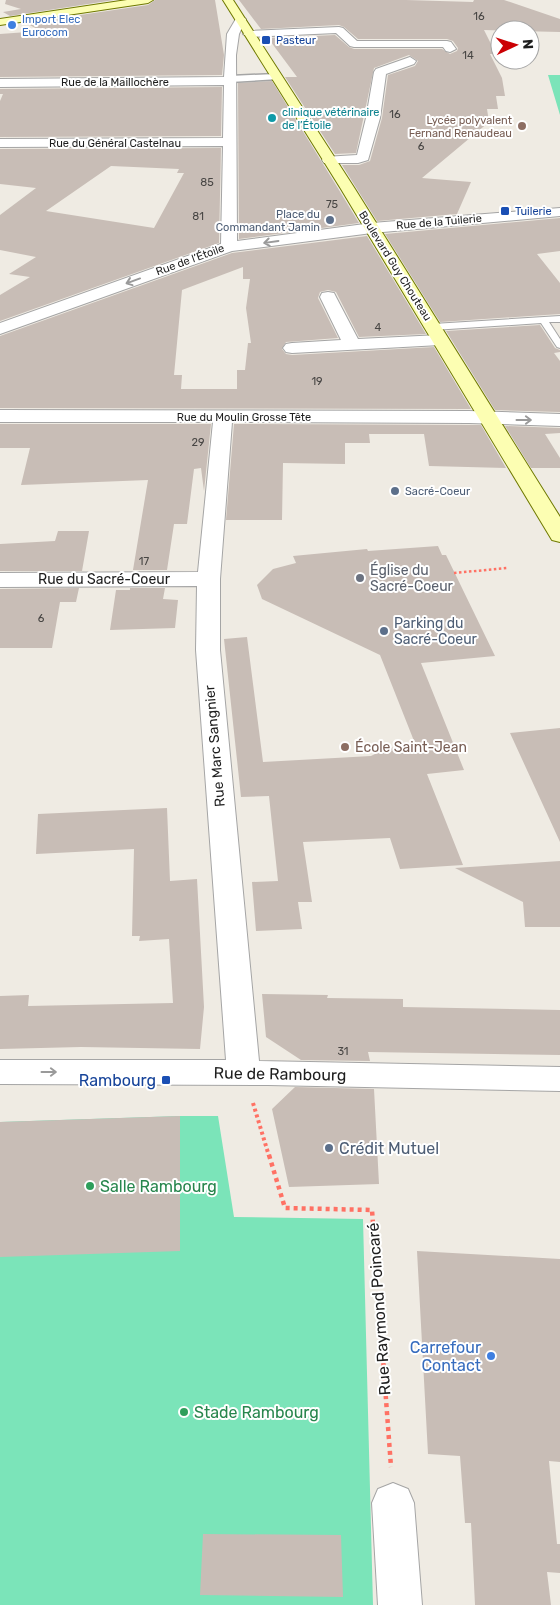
<svg xmlns="http://www.w3.org/2000/svg" width="560" height="1605" font-family="Rubik,sans-serif">
	<style>
		.pitch { fill: #7be4b9 }
		.building { fill: #c8bdb6; fill-rule: evenodd }
		.lines { fill: none; stroke-linecap: round; stroke-linejoin: round }
		.service-casing { stroke: #a5a5a5; stroke-width: 2 }
		.pedestrian-casing { stroke: #a5a5a5; stroke-width: 3 }
		.minor-casing { stroke: #a5a5a5; stroke-width: 2 }
		.secondary-casing { stroke: #6f7900; stroke-width: 2 }
		.path-far2 { stroke: #ff7164; stroke-width: 2.5; stroke-dasharray: 2.5 2.5; stroke-linecap: butt }
		.path-far1 { stroke: #ff7164; stroke-width: 4; stroke-dasharray: 3 3; stroke-linecap: butt }
		.path { stroke: #ff7164; stroke-width: 4.5; stroke-dasharray: 4 4; stroke-linecap: butt }
		.service { fill: #fff; fill-rule: evenodd }
		.pedestrian { fill: #fff; fill-rule: evenodd }
		.minor { fill: #fff; fill-rule: evenodd }
		.secondary { fill: #fcfeb2; fill-rule: evenodd }
		.oneway { stroke: #9a9a9a }
		.shop-dot { fill: #3f7fe0; stroke: #fff; stroke-width: 2 }
		.transit-dot { fill: #1a4fb4; stroke: #fff; stroke-width: 2 }
		.culture-dot { fill: #0f9aa8; stroke: #fff; stroke-width: 2 }
		.education-dot { fill: #8d6e63; stroke: #fff; stroke-width: 2 }
		.service-dot { fill: #5c6f8a; stroke: #fff; stroke-width: 2 }
		.worship-dot { fill: #6b7280; stroke: #fff; stroke-width: 2 }
		.leisure-dot { fill: #2e9e5b; stroke: #fff; stroke-width: 2 }
		.labels { text-anchor: middle; dominant-baseline: central; stroke-width: 4; stroke-linejoin: round; paint-order: stroke }
		.number-label { font-size: 11px; fill: #484644 }
		.far-shop-label { font-size: 11px; fill: #366cbe; stroke: #fff; text-anchor: start }
		.far-transit-label { font-size: 11px; fill: #164399; stroke: #fff; text-anchor: start }
		.far-street-label { font-size: 11px; fill: #1e1e1e; stroke: #fff }
		.far-culture-label { font-size: 11px; fill: #0d838f; stroke: #fff; text-anchor: start }
		.far-education-label { font-size: 11px; fill: #785e54; stroke: #fff; text-anchor: end }
		.far-service-label { font-size: 11px; fill: #4e5e75; stroke: #fff; text-anchor: end }
		.worship-label { font-size: 14px; fill: #5b616d; stroke: #fff; text-anchor: start }
		.street-label { font-size: 14px; fill: #1e1e1e; stroke: #fff }
		.service-label { font-size: 14px; fill: #4e5e75; stroke: #fff; text-anchor: start }
		.education-label { font-size: 14px; fill: #785e54; stroke: #fff; text-anchor: start }
		.near-street-label { font-size: 16px; fill: #1e1e1e; stroke: #fff }
		.near-transit-label { font-size: 16px; fill: #164399; stroke: #fff; text-anchor: end }
		.near-service-label { font-size: 16px; fill: #4e5e75; stroke: #fff; text-anchor: start }
		.near-leisure-label { font-size: 16px; fill: #27864d; stroke: #fff; text-anchor: start }
		.near-shop-label { font-size: 16px; fill: #366cbe; stroke: #fff; text-anchor: end }
	</style>
	<rect width="100%" height="100%" fill="#efebe3"/>
	<path class="pitch" d="M 548,75 L 560,75 L 560,115 Z
		M 180,1116 L 218,1116 L 234,1217 L 363,1219 L 373,1605 L 0,1605 L 0,1122 Z"/>
	<path class="building" d="M 6,0 L 114,0 L 10,16 L 3,12 L 21,9 L 5,4 Z
		M 155,0 L 215,0 L 224,55 L 222,75 L 0,77 L 0,34 L 41,31 L 26,23 L 148,5 Z
		M 239,0 L 406,0 L 473,2 L 474,0 L 504,0 L 560,19 L 560,32 L 484,30 L 496,54 L 490,54 L 502,78 L 505,96 L 496,96 L 498,109 L 487,109 L 489,122 L 422,178 L 471,182 L 457,214 L 377,221 L 342,165 L 359,165 L 370,161 L 382,118 L 388,75 L 415,66 L 418,61 L 409,55 L 374,68 L 356,153 L 335,154 L 285,77 L 297,77 L 268,38 L 335,35 L 349,47 L 354,49 L 442,49 L 450,54 L 457,51 L 458,48 L 453,41 L 447,39 L 358,39 L 344,27 L 339,25 L 261,29 Z
		M 272,81 L 339,190 L 359,223 L 239,239 L 238,83 Z
		M 222,87 L 221,136 L 0,137 L 0,101 L 3,94 L 0,94 L 0,89 Z
		M 221,148 L 219,243 L 0,321 L 0,295 L 30,277 L 9,274 L 36,257 L 0,250 L 0,215 L 36,188 L 0,184 L 0,149 ZM 111,166 L 179,169 L 177,173 L 184,173 L 154,228 L 46,211 Z
		M 560,218 L 560,251 L 537,254 L 560,283 L 560,314 L 440,322 L 385,234 Z
		M 367,236 L 426,334 L 359,337 L 336,292 L 328,290 L 320,292 L 318,298 L 338,338 L 286,342 L 282,349 L 286,354 L 292,355 L 434,347 L 471,409 L 0,408 L 0,336 L 232,253 ZM 243,267 L 243,279 L 250,279 L 246,308 L 251,343 L 248,343 L 245,370 L 237,370 L 237,389 L 181,389 L 182,375 L 174,375 L 182,290 Z
		M 540,325 L 555,348 L 560,350 L 560,352 L 554,353 L 560,361 L 560,412 L 495,410 L 446,331 Z
		M 0,424 L 211,424 L 204,491 L 201,468 L 194,469 L 187,524 L 174,524 L 167,570 L 133,570 L 148,480 L 21,485 L 30,448 L 0,448 Z
		M 234,424 L 481,425 L 506,468 L 429,466 L 424,434 L 369,434 L 370,443 L 345,443 L 345,464 L 283,463 L 282,520 L 226,520 Z
		M 505,426 L 560,428 L 560,433 L 545,434 L 560,458 L 560,468 L 531,468 Z
		M 58,531 L 89,531 L 82,571 L 0,571 L 0,544 L 55,541 Z
		M 438,546 L 442,555 L 446,555 L 495,656 L 421,663 L 464,770 L 427,774 L 463,865 L 400,869 L 390,838 L 303,842 L 312,902 L 298,902 L 302,929 L 256,931 L 252,882 L 278,881 L 269,796 L 241,797 L 224,639 L 247,637 L 263,762 L 371,756 L 387,748 L 416,746 L 380,655 L 262,599 L 257,585 L 273,569 L 296,563 L 293,556 L 367,549 L 368,551 Z
		M 79,588 L 76,602 L 60,602 L 52,648 L 0,648 L 0,589 Z
		M 130,588 L 165,588 L 163,599 L 178,600 L 175,628 L 110,630 L 116,590 L 130,590 Z
		M 560,728 L 560,842 L 510,733 Z
		M 167,808 L 170,881 L 197,879 L 204,1007 L 200,1049 L 81,1047 L 0,1049 L 0,996 L 29,995 L 28,1006 L 173,1003 L 169,939 L 139,941 L 140,936 L 132,936 L 134,849 L 36,854 L 38,814 Z
		M 560,861 L 560,927 L 525,927 L 523,902 L 455,868 Z
		M 262,994 L 328,995 L 327,998 L 403,999 L 403,1007 L 560,1010 L 560,1055 L 368,1052 L 370,1061 L 301,1060 L 266,1037 Z
		M 295,1087 L 374,1089 L 379,1184 L 289,1187 L 272,1109 Z
		M 180,1116 L 180,1251 L 0,1257 L 0,1122 Z
		M 417,1251 L 560,1259 L 560,1462 L 549,1461 L 557,1544 L 560,1544 L 560,1573 L 547,1572 L 551,1605 L 475,1605 L 471,1523 L 465,1523 L 460,1456 L 428,1454 Z
		M 203,1534 L 341,1535 L 343,1597 L 200,1595 Z"/>
	<g class="lines">
		<g class="service-casing">
			<path id="service" d="M 560,316 L 560,322 L 549,322 L 560,339 L 560,348 L 557,347 L 541,323 L 433,330 L 429,327 L 433,324 Z"/>
		</g>
		<g class="pedestrian-casing">
			<path id="pedestrian" d="M 276,74 L 281,77 L 279,79 L 230,82 L 225,79 L 230,76 Z"/>
		</g>
		<g class="minor-casing">
			<path id="minor" d="M 241,16 L 246,19 L 239,34 L 236,55 L 237,241 L 372,223 L 560,208 L 560,216 L 372,233 L 232,251 L 0,334 L 0,323 L 221,244 L 223,146 L 0,147 L 0,139 L 223,138 L 224,85 L 0,87 L 0,79 L 224,77 L 227,34 L 237,17 Z
				M 339,27 L 343,28 L 357,41 L 447,41 L 451,42 L 456,49 L 450,52 L 446,51 L 443,47 L 354,47 L 350,46 L 336,33 L 249,37 L 243,34 L 249,31 Z
				M 410,57 L 416,61 L 414,64 L 386,74 L 380,118 L 368,160 L 358,163 L 324,163 L 322,160 L 324,157 L 357,155 L 366,118 L 374,72 L 376,69 Z
				M 328,292 L 334,293 L 336,297 L 358,339 L 440,335 L 446,336 L 449,340 L 446,344 L 440,345 L 292,353 L 286,352 L 283,348 L 286,344 L 292,343 L 341,340 L 320,297 L 322,293 Z
				M 0,410 L 469,411 L 560,414 L 560,426 L 469,423 L 232,422 L 220,579 L 220,650 L 259,1061 L 560,1067 L 560,1091 L 268,1085 L 0,1084 L 0,1060 L 226,1060 L 196,650 L 197,586 L 0,587 L 0,573 L 198,572 L 213,422 L 0,422 Z
				M 393,1483 L 408,1489 L 414,1503 L 422,1605 L 378,1605 L 372,1503 L 378,1489 Z"/>
		</g>
		<g class="secondary-casing">
			<path id="secondary" d="M 127,0 L 153,0 L 148,3 L 0,25 L 0,19 Z
				M 223,0 L 233,0 L 355,189 L 560,517 L 560,542 L 552,540 L 549,535 L 341,189 Z"/>
		</g>
		<path class="path-far2" d="M 454,573 L 507,568"/>
		<path class="path-far1" d="M 253,1103 L 269,1156"/>
		<path class="path" d="M 269,1155 L 285,1208 L 372,1210 L 391,1467"/>
		<use href="#service" class="service"/>
		<use href="#pedestrian" class="pedestrian"/>
		<use href="#minor" class="minor"/>
		<use href="#secondary" class="secondary"/>
	</g>
	<defs><path id="oneway-shaft" d="M-6 0H5M1.5-3L5.5 0L1.5 3" fill="none" stroke-width="1.6" stroke-linecap="round" stroke-linejoin="round" transform="scale(1.25)"/></defs>
	<g class="oneway">
		<use href="#oneway-shaft" transform="translate(271 242) rotate(172)"/>
		<use href="#oneway-shaft" transform="translate(133 281) rotate(160)"/>
		<use href="#oneway-shaft" transform="translate(524 420)"/>
		<use href="#oneway-shaft" transform="translate(49 1072)"/>
	</g>
	<g class="shop-dot">
		<circle cx="12" cy="25" r="5"/>
		<circle cx="491" cy="1356" r="5"/>
	</g>
	<g class="transit-dot">
		<rect x="261" y="35" width="10" height="10" rx="2.5"/>
		<rect x="500" y="206" width="10" height="10" rx="2.5"/>
		<rect x="161" y="1075" width="10" height="10" rx="2.5"/>
	</g>
	<circle class="culture-dot" cx="272" cy="118" r="5"/>
	<g class="education-dot">
		<circle cx="522" cy="126" r="5"/>
		<circle cx="345" cy="747" r="5"/>
	</g>
	<g class="service-dot">
		<circle cx="330" cy="220" r="5"/>
		<circle cx="395" cy="491" r="5"/>
		<circle cx="384" cy="631" r="5"/>
		<circle cx="329" cy="1148" r="5"/>
	</g>
	<circle class="worship-dot" cx="360" cy="578" r="5"/>
	<g class="leisure-dot">
		<circle cx="90" cy="1186" r="5"/>
		<circle cx="184" cy="1412" r="5"/>
	</g>
	<g class="labels">
		<g class="number-label">
			<text x="479" y="16">16</text>
			<text x="468" y="55">14</text>
			<text x="395" y="114">16</text>
			<text x="421" y="146">6</text>
			<text x="207" y="182">85</text>
			<text x="332" y="204">75</text>
			<text x="198" y="216">81</text>
			<text x="378" y="327">4</text>
			<text x="317" y="381">19</text>
			<text x="198" y="442">29</text>
			<text x="144" y="561">17</text>
			<text x="41" y="618">6</text>
			<text x="343" y="1051">31</text>
		</g>
		<g class="far-shop-label">
			<text x="22" y="19">Import Elec<tspan x="22" dy="13">Eurocom</tspan></text>
		</g>
		<g class="far-transit-label">
			<text x="276" y="40">Pasteur</text>
			<text x="515" y="211">Tuilerie</text>
		</g>
		<g class="far-street-label">
			<text x="115" y="82">Rue de la Maillochère</text>
			<text x="115" y="143">Rue du Général Castelnau</text>
			<text transform="translate(439 222) rotate(-5)">Rue de la Tuilerie</text>
			<text transform="translate(190 260) rotate(-20)">Rue de l’Étoile</text>
			<text transform="translate(395 266) rotate(58)">Boulevard Guy Chouteau</text>
			<text x="244" y="417">Rue du Moulin Grosse Tête</text>
		</g>
		<g class="far-culture-label">
			<text x="282" y="112">clinique vétérinaire<tspan x="282" dy="13">de l’Étoile</tspan></text>
		</g>
		<g class="far-education-label">
			<text x="512" y="120">Lycée polyvalent<tspan x="512" dy="13">Fernand Renaudeau</tspan></text>
		</g>
		<g class="far-service-label">
			<text x="320" y="214">Place du<tspan x="320" dy="13">Commandant Jamin</tspan></text>
			<text x="405" y="491" text-anchor="start">Sacré-Coeur</text>
		</g>
		<g class="worship-label">
			<text x="370" y="570">Église du<tspan x="370" dy="16">Sacré-Coeur</tspan></text>
		</g>
		<g class="street-label">
			<text x="104" y="579">Rue du Sacré-Coeur</text>
			<text transform="translate(215 746) rotate(-95)">Rue Marc Sangnier</text>
		</g>
		<g class="service-label">
			<text x="394" y="623">Parking du<tspan x="394" dy="16">Sacré-Coeur</tspan></text>
		</g>
		<g class="education-label">
			<text x="355" y="747">École Saint-Jean</text>
		</g>
		<g class="near-street-label">
			<text transform="translate(280 1074) rotate(1)">Rue de Rambourg</text>
			<text transform="translate(379 1309) rotate(-94)">Rue Raymond Poincaré</text>
		</g>
		<g class="near-transit-label">
			<text x="156" y="1080">Rambourg</text>
		</g>
		<g class="near-service-label">
			<text x="339" y="1148">Crédit Mutuel</text>
		</g>
		<g class="near-leisure-label">
			<text x="100" y="1186">Salle Rambourg</text>
			<text x="194" y="1412">Stade Rambourg</text>
		</g>
		<g class="near-shop-label">
			<text x="481" y="1347">Carrefour<tspan x="481" dy="18">Contact</tspan></text>
		</g>
	</g>
	<g transform="translate(515 45) rotate(86)"><circle r="24" fill="#ffffff" stroke="#a5a5a5"/>
	<path d="M0-4L9 19L0 12L-9 19Z" fill="#cb0004"/>
	<text y="-8" font-size="14" font-weight="bold" text-anchor="middle" fill="#1e1e1e">N</text>
	</g>
</svg>
